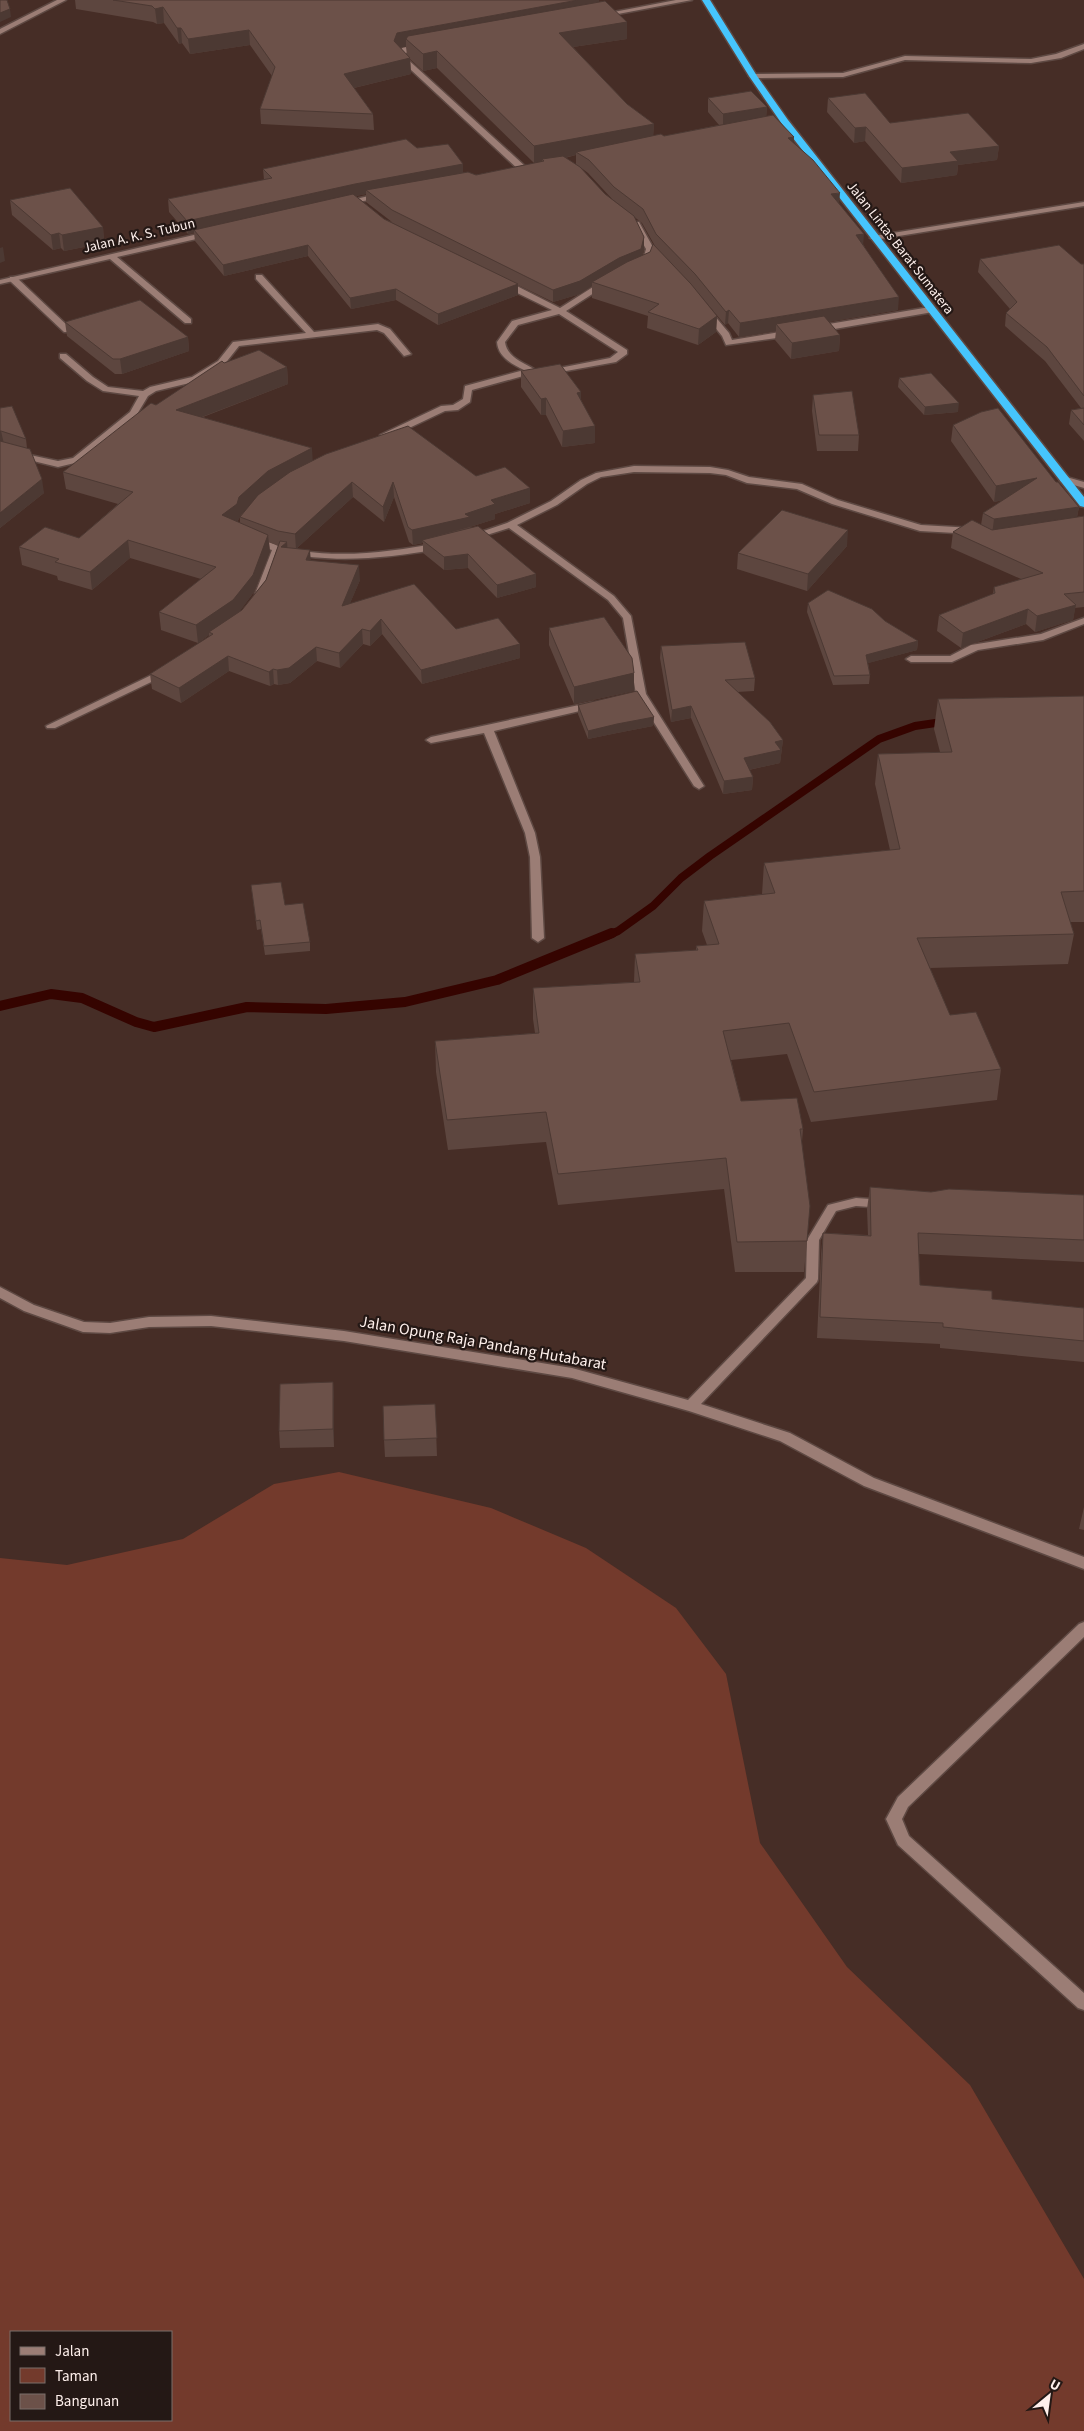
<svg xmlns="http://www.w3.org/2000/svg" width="1084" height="2431" font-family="'Source Sans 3',sans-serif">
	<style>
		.green { fill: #733a2c; fill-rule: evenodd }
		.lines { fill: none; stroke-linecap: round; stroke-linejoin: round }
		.stream-far1 { stroke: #350400; stroke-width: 8 }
		.stream { stroke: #350400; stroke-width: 10 }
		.lane-casing { stroke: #5e4943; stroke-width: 3 }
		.street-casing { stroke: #5e4943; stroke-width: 3 }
		.highway-casing { stroke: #5e4943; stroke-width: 3 }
		.lane { fill: #9b7d75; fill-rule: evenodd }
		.street { fill: #9b7d75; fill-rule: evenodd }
		.highway { fill: #46c5fd; fill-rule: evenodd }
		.wall { fill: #5d463f; fill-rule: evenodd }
		.shaded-wall { fill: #4c3933 }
		.building { fill: #6c5149; stroke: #4c3933 }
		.labels { text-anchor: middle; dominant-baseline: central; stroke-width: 4.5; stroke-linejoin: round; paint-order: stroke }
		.far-street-label { font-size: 14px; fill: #fef0ec; stroke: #241815 }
		.street-label { font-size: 16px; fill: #fef0ec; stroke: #241815 }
	</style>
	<rect width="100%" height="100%" fill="#462d26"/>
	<path class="green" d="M 339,1472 L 491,1508 L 586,1548 L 676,1608 L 726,1674 L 760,1843 L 847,1967 L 970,2085 L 1084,2279 L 1084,2431 L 0,2431 L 0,1558 L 67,1565 L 183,1539 L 274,1484 ZM 11,2332 L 171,2332 L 171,2420 L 11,2420 Z"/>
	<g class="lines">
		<path class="stream-far1" d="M 609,935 L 618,931 L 653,906 L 681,878 L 710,856 L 879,739 L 915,726 L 949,721"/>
		<path class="stream" d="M 0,1006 L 51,994 L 82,998 L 136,1022 L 154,1027 L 247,1007 L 326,1009 L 405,1002 L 497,980 L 612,933"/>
		<g class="lane-casing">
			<path id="lane" d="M 10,277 L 16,277 L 70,328 L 70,332 L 64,332 L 10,281 Z"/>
		</g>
		<g class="street-casing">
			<path id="street" d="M 57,0 L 66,0 L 0,34 L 0,29 Z
				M 676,0 L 692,0 L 602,17 L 598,15 Z
				M 1084,44 L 1084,49 L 1061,58 L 1031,63 L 905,60 L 843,77 L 753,78 L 749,76 L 753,74 L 843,73 L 905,56 L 1031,59 L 1056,54 Z
				M 422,45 L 426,47 L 425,49 L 408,51 L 404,56 L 526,167 L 526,171 L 520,171 L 396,56 L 403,47 Z
				M 382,193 L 386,195 L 385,197 L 342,205 L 338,203 Z
				M 1084,202 L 1084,206 L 874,240 L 870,238 L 874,236 Z
				M 633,222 L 639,222 L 654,249 L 650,264 L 641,268 L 637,266 L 642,263 L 646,249 L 632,224 Z
				M 211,231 L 214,231 L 214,235 L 117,257 L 191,319 L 191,323 L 185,323 L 110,259 L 0,284 L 0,280 Z
				M 256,275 L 262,275 L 314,332 L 378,324 L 390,329 L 411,354 L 404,356 L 384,333 L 377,330 L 239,346 L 224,365 L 198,381 L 156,391 L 148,396 L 136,416 L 79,462 L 58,467 L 0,453 L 0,447 L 4,446 L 16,452 L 58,461 L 73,458 L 130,412 L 139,396 L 103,391 L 87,381 L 60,358 L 60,354 L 66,354 L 93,377 L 108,387 L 143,391 L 150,387 L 192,377 L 218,361 L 233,342 L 306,333 L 256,279 Z
				M 604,280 L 611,282 L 566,311 L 627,350 L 627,354 L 616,362 L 544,375 L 544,371 L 610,358 L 618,352 L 559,314 L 518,325 L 505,342 C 507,357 522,362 534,369 L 534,373 L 472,390 L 470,402 L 458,410 L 445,411 L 386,439 L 380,439 L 380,435 L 441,406 L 453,405 L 463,399 L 465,386 L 524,370 C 512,364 498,357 497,342 L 512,321 L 552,310 L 501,285 L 501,281 L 507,281 L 560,308 Z
				M 930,307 L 934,310 L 933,312 L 817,332 L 813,329 L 817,326 Z
				M 702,308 L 708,308 L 729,333 L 732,340 L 792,330 L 796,333 L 792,336 L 726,345 L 722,336 L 701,310 Z
				M 634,466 L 710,467 L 728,470 L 749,477 L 802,484 L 838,500 L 921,525 L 973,528 L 978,531 L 973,534 L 920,531 L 832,504 L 797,489 L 747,483 L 726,475 L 710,473 L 634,472 L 601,477 L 587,484 L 557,505 L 517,525 L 614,596 L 631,616 L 646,694 L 704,786 L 699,789 L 694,786 L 636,694 L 623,618 L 608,600 L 509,528 L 471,540 L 466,537 L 507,523 L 551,501 L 581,480 L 596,473 Z
				M 1063,476 L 1084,482 L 1084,488 L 1060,481 L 1060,477 Z
				M 253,538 C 269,542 285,548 302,551 C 348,558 394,551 440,543 L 445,546 L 440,549 C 386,558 335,564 281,552 L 265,594 L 260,597 L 255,594 L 272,550 L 250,543 L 248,541 Z
				M 1084,618 L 1084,624 L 1043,640 L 978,650 L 952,662 L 911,662 L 906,659 L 911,656 L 950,656 L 971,645 L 1041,634 Z
				M 166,668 L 171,671 L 170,673 L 55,728 L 47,728 L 46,726 Z
				M 593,702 L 598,705 L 597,707 L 494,731 L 535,833 L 540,857 L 544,938 L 538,942 L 532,938 L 530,857 L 525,833 L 484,733 L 431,743 L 426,740 L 431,737 Z
				M 856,1198 L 885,1200 L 891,1204 L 885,1208 L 856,1206 L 836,1211 L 819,1240 L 818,1279 L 817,1282 L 701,1404 L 790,1433 L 874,1478 L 1084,1557 L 1084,1569 L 864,1486 L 780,1441 L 689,1411 L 572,1378 L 344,1341 L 211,1326 L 149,1327 L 110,1333 L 83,1332 L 24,1311 L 0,1298 L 0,1287 L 34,1305 L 84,1322 L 110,1323 L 149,1317 L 211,1316 L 344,1331 L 572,1368 L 688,1400 L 806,1278 L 807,1240 L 828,1205 Z
				M 1084,1622 L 1084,1637 L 908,1807 L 902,1819 L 909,1836 L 1084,1993 L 1084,2010 L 1078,2008 L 898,1845 L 886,1819 L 898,1797 L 1079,1624 Z"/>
		</g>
		<g class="highway-casing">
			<path id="highway" d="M 702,0 L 710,0 L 757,76 L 788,120 L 1084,497 L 1084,507 L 1080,506 L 782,124 L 749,76 Z"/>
		</g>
		<use href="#lane" class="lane"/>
		<use href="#street" class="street"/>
		<use href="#highway" class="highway"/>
	</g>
	<path class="wall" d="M 74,0 L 599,0 L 599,2 L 627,39 L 573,47 L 627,104 L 654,124 L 653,136 L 664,136 L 719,125 L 708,112 L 708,98 L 767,107 L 766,117 L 793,143 L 839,203 L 863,244 L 898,310 L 828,322 L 840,335 L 839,351 L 791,359 L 775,340 L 776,331 L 739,337 L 728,323 L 725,325 L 695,289 L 717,316 L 716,332 L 698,345 L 647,328 L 648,316 L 592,298 L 592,286 L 580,294 L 553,302 L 518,285 L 518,295 L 438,325 L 396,300 L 351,309 L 308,256 L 224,276 L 195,241 L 194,233 L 188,234 L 169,212 L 168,199 L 264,180 L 263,169 L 417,148 L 463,164 L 463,173 L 476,175 L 534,163 L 437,68 L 423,71 L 410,59 L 411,74 L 354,88 L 373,114 L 374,130 L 261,124 L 260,109 L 272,76 L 250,45 L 190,54 L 182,43 L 179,44 L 164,23 L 157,24 L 153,22 L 76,9 L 75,0 ZM 406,47 L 407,55 L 400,48 ZM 576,155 L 576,165 L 565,158 ZM 580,167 L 588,173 L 613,200 L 642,223 L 655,246 L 650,252 L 642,256 L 644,249 ZM 366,194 L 366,202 L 392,222 L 384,219 L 356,196 Z
		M 828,98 L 890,123 L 999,146 L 997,160 L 958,165 L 957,175 L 901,183 L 865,141 L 854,143 L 827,112 Z
		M 10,200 L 103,227 L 104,243 L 64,251 L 61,248 L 53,250 L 12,215 Z
		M 980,259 L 1084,264 L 1084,441 L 1069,424 L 1071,410 L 1081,408 L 1045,361 L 1005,326 L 1006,313 L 1010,309 L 978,272 Z
		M 65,322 L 188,337 L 189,351 L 122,374 L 115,374 L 67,336 Z
		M 224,363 L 287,367 L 288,384 L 203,417 L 312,461 L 476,476 L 530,503 L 495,514 L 495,519 L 470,527 L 536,587 L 497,598 L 468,568 L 444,570 L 423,553 L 423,543 L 413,545 L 409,542 L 394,497 L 384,522 L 353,497 L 296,549 L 311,560 L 360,580 L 350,603 L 456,629 L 520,658 L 422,684 L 382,634 L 370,646 L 363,644 L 340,668 L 317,661 L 290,683 L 278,685 L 274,684 L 270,686 L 229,671 L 181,703 L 152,689 L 150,674 L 209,637 L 209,635 L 198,643 L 161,630 L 159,612 L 201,579 L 130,558 L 92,590 L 58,580 L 57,576 L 22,565 L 19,547 L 79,538 L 118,504 L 66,489 L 63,472 L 156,405 ZM 240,517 L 240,523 L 237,522 ZM 269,542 L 278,546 L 266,580 L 242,610 L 239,612 L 254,592 L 270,552 Z
		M 521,371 L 581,400 L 595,443 L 562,447 L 546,415 L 541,415 L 521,387 Z
		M 899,378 L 958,412 L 924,415 L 898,387 Z
		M 813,395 L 859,435 L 858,451 L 817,451 L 812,411 Z
		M 0,408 L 26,439 L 27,448 L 44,493 L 0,528 Z
		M 953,425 L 1079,507 L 1077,517 L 1084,516 L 1084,607 L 1075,608 L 1073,620 L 1035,632 L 1026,624 L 961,648 L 937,631 L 939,615 L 993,594 L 994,587 L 1021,579 L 951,548 L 953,532 L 981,525 L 983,513 L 1003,500 L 994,502 L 951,441 Z
		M 847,546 L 807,591 L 737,569 L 738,553 Z
		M 808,603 L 885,621 L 918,641 L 917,650 L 868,663 L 870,675 L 869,684 L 833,685 L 807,612 Z
		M 549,628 L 634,691 L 574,704 L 549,645 Z
		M 661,646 L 755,678 L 754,691 L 737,692 L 783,740 L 780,763 L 749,770 L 753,777 L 752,790 L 723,794 L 691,718 L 671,722 L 660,658 Z
		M 1084,696 L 1084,922 L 1070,922 L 1074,934 L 1068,964 L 930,968 L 950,1015 L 1001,1069 L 997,1100 L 811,1122 L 787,1054 L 731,1060 L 741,1101 L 803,1129 L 802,1142 L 807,1241 L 804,1272 L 735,1272 L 724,1189 L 558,1205 L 546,1142 L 448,1150 L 436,1072 L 435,1041 L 535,1033 L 533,1019 L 533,988 L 634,982 L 635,954 L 696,950 L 696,946 L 707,945 L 702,931 L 704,901 L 762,894 L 764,863 L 890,850 L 875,784 L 878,754 L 940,752 L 934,729 L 938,699 Z
		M 578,705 L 654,717 L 653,726 L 617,733 L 588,739 L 578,714 Z
		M 251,885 L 285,905 L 310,942 L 310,951 L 265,955 L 261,929 L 257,930 Z
		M 870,1187 L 931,1192 L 1084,1195 L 1084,1262 L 919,1254 L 920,1285 L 992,1299 L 1084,1308 L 1084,1362 L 940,1348 L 940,1344 L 817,1338 L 821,1254 L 823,1233 L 868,1235 L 867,1209 Z
		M 333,1382 L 334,1400 L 334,1447 L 280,1448 L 279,1431 Z
		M 435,1404 L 437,1456 L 385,1457 L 384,1440 Z
		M 1084,1507 L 1084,1530 L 1079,1529 Z"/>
	<path class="shaded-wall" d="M 578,0 L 599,0 L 599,12 L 406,39 L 406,47 L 397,48 L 394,41 L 397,33 Z
		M 163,7 L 164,23 L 157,24 L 155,9 Z
		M 10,9 L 11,17 L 0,22 L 0,13 Z
		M 627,22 L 627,39 L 559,49 L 559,33 Z
		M 177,28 L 181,28 L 182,43 L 179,44 Z
		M 249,30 L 250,45 L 190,54 L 188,39 Z
		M 437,51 L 437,68 L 423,71 L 423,54 Z
		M 410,58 L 411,74 L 345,90 L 344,74 Z
		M 767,107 L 766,122 L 723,129 L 723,114 Z
		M 654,124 L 653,141 L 576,152 L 576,155 L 544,162 L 542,159 L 542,162 L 534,163 L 534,146 Z
		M 866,127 L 865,141 L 854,143 L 855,128 Z
		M 794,137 L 793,150 L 788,138 Z
		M 999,146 L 997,160 L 958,165 L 957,175 L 901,183 L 902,168 L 950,152 Z
		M 463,164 L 463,177 L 366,190 L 366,194 L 194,230 L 194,233 L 188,234 L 187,221 L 355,184 Z
		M 840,193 L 839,206 L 831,194 Z
		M 103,227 L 104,243 L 64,251 L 62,235 Z
		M 59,233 L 61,248 L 53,250 L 51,235 Z
		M 864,234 L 863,247 L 856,235 Z
		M 644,237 L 644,249 L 640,262 L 592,282 L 592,286 L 580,294 L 553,302 L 553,290 Z
		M 308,245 L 308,256 L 224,276 L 223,265 Z
		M 3,247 L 5,261 L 0,263 L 0,248 Z
		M 518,284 L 518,295 L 438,325 L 438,314 Z
		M 396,289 L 396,300 L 351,309 L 350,298 Z
		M 899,297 L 898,310 L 781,330 L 776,324 L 776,331 L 739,337 L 740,323 Z
		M 729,310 L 728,323 L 725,325 L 726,312 Z
		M 717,316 L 716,332 L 698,345 L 699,329 Z
		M 840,335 L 839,351 L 791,359 L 792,343 Z
		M 188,337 L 189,351 L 122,374 L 120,359 Z
		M 287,367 L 288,384 L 178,426 L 176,410 Z
		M 581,392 L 581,409 L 577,393 Z
		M 546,398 L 546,415 L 541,415 L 541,399 Z
		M 959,403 L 958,412 L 924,415 L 925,407 Z
		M 595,426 L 595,443 L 562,447 L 563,431 Z
		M 0,431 L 1,431 L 4,444 L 0,445 Z
		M 312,448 L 313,465 L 269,488 L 241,515 L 238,521 L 223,533 L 222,515 L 239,497 L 268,471 Z
		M 1037,478 L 1034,494 L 994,502 L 996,486 Z
		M 42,479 L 44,493 L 0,528 L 0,513 Z
		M 352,482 L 353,497 L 296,549 L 295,534 Z
		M 393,482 L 394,497 L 384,522 L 383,507 Z
		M 530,488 L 530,503 L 495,514 L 495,519 L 470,527 L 422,540 L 423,543 L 413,545 L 412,530 L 465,514 L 491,500 Z
		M 1079,507 L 1076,522 L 992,535 L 994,519 Z
		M 848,530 L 847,546 L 807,591 L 808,574 Z
		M 268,535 L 270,552 L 254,592 L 235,618 L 209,632 L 209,635 L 198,643 L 196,625 Z
		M 128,540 L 130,558 L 92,590 L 90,572 Z
		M 287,542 L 288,557 L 281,547 Z
		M 310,550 L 311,564 L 306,560 Z
		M 468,554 L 468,568 L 444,570 L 444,557 Z
		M 359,565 L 360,580 L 343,620 L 342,606 Z
		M 536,574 L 536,587 L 497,598 L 497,585 Z
		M 1076,605 L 1073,620 L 1035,632 L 1037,616 Z
		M 1028,609 L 1026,624 L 961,648 L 963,633 Z
		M 381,619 L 382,634 L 370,646 L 370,631 Z
		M 362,629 L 363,644 L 340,668 L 339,653 Z
		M 918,641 L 917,650 L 865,664 L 866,655 Z
		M 520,644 L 520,658 L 422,684 L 421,670 Z
		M 316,647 L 317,661 L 290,683 L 278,685 L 277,670 Z
		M 228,656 L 229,671 L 181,703 L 179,688 Z
		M 273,669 L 274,684 L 270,686 L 269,672 Z
		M 634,673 L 634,691 L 574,704 L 574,687 Z
		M 691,706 L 691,718 L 671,722 L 672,710 Z
		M 654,717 L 653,726 L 617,733 L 588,739 L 588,731 L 617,724 Z
		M 783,740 L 780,763 L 743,771 L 744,758 L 775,742 Z
		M 753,777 L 752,790 L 723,794 L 724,781 Z
		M 333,1382 L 334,1400 L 334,1447 L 333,1429 Z"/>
	<path class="building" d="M 0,0 L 7,0 L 10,9 L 0,13 Z
		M 113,0 L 578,0 L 397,33 L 394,41 L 410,58 L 344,74 L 373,114 L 260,109 L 275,67 L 249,30 L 188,39 L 181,28 L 177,28 L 163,7 L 155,9 L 152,6 Z
		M 605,1 L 627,22 L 559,33 L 627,104 L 654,124 L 534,146 L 437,51 L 423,54 L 406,39 L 408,36 Z
		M 751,91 L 767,107 L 723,114 L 708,98 Z
		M 865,93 L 890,123 L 968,113 L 999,146 L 950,152 L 958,161 L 902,168 L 866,127 L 855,128 L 828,98 Z
		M 773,115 L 794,137 L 788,138 L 813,160 L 840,193 L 831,194 L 864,234 L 856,235 L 899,297 L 740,323 L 729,310 L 726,312 L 695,274 L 656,234 L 643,209 L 614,187 L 589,160 L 576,152 L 661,134 L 664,136 Z
		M 406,139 L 417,148 L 448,144 L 463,164 L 355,184 L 187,221 L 168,199 L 272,178 L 263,169 Z
		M 563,156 L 580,167 L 605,194 L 634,216 L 644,237 L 641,249 L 619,258 L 580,281 L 553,290 L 392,210 L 366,190 L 468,172 L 476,175 L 544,161 L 542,159 Z
		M 70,188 L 103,227 L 62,235 L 59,233 L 51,235 L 10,200 Z
		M 353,194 L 384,219 L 518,284 L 438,314 L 396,289 L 350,298 L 308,245 L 223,265 L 194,230 Z
		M 653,244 L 691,284 L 717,316 L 699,329 L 648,312 L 659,304 L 592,282 L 627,262 L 650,252 Z
		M 1059,245 L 1081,264 L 1084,264 L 1084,396 L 1047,347 L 1006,313 L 1017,302 L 980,259 Z
		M 140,300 L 188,337 L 120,359 L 113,359 L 65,322 Z
		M 824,316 L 840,335 L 792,343 L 776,324 Z
		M 259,350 L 287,367 L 176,410 L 312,448 L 268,471 L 239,497 L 237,504 L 222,515 L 268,535 L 253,575 L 233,600 L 196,625 L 159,612 L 216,567 L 128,540 L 90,572 L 55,562 L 59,559 L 19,547 L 45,527 L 79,538 L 133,492 L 63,472 L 151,403 L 156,405 L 222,361 L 224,363 Z
		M 560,364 L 581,392 L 577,393 L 595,426 L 563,431 L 546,398 L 541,399 L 521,371 Z
		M 931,373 L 959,403 L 925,407 L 899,378 Z
		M 852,391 L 859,435 L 819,435 L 813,395 Z
		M 12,406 L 26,439 L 1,431 L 0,431 L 0,408 Z
		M 998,408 L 1056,482 L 1058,482 L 1079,507 L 994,519 L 983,513 L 1037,478 L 996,486 L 953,425 L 981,412 Z
		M 1084,408 L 1084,425 L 1071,410 Z
		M 408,426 L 476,476 L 505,467 L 530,488 L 491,500 L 495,504 L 465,514 L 470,517 L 412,530 L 408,527 L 393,482 L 383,507 L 352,482 L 295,534 L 278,531 L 240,517 L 258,495 L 290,472 L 326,454 Z
		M 0,441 L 30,449 L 42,479 L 0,513 Z
		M 782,510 L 848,530 L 808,574 L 738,553 Z
		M 1084,516 L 1084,592 L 1064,594 L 1076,605 L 1037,616 L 1028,609 L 963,633 L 939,615 L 995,593 L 994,587 L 1043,573 L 953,532 L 972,520 L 992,530 Z
		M 478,526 L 536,574 L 497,585 L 468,554 L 444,557 L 422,540 Z
		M 280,541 L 287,542 L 281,547 L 310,550 L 306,560 L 359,565 L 342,606 L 414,584 L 456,629 L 498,618 L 520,644 L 421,670 L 381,619 L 370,631 L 362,629 L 339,653 L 316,647 L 289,668 L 277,670 L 273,669 L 269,672 L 228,656 L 179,688 L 150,674 L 213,634 L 209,632 L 242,610 L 266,580 Z
		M 828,590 L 872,609 L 885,621 L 918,641 L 866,655 L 870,675 L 834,676 L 808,603 Z
		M 604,617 L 632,658 L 634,673 L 574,687 L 549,628 Z
		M 745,642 L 755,678 L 725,680 L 770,722 L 783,740 L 775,742 L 781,750 L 744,758 L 753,777 L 724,781 L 691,706 L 672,710 L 661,646 Z
		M 637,691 L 654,717 L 617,724 L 588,731 L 578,705 Z
		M 1084,696 L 1084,891 L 1061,892 L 1074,934 L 917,938 L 950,1015 L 976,1012 L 1001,1069 L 814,1092 L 789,1023 L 723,1031 L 741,1101 L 797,1098 L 803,1129 L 800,1129 L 810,1206 L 807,1241 L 737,1242 L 726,1158 L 558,1174 L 546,1112 L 447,1120 L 435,1041 L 539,1033 L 533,988 L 640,982 L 635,954 L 698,950 L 696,946 L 719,944 L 704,901 L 775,893 L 764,863 L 900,849 L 878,754 L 952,752 L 938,699 Z
		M 281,882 L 285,905 L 303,903 L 310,942 L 264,946 L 260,920 L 256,921 L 251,885 Z
		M 870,1187 L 931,1192 L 949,1189 L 1084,1195 L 1084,1240 L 918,1233 L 920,1285 L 992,1291 L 992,1299 L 1084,1308 L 1084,1341 L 943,1327 L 943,1323 L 820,1317 L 823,1233 L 871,1236 Z
		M 333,1382 L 333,1429 L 279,1431 L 280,1384 Z
		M 435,1404 L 437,1438 L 384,1440 L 383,1406 Z"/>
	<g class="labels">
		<g class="far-street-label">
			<text transform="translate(139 236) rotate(-13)">Jalan A. K. S. Tubun</text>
			<text transform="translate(900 248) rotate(52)">Jalan Lintas Barat Sumatera</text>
		</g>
		<g class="street-label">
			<text transform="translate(483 1343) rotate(10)">Jalan Opung Raja Pandang Hutabarat</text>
		</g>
	</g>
	<rect x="10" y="2331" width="162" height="90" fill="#241815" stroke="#7b6e6b"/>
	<rect x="20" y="2347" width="25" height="8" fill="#9b7d75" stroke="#7b6e6b"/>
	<text x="55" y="2356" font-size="15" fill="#fef0ec">Jalan</text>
	<rect x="20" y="2368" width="25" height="15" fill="#733a2c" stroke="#7b6e6b"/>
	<text x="55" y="2381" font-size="15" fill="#fef0ec">Taman</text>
	<rect x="20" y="2394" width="25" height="15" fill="#6c5149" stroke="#7b6e6b"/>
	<text x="55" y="2406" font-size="15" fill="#fef0ec">Bangunan</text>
	<g transform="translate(1049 2396) rotate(29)" stroke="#241815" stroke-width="4" paint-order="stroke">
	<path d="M0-4L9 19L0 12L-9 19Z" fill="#fef0ec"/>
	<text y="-8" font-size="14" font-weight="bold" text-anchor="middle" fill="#fef0ec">U</text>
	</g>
</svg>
